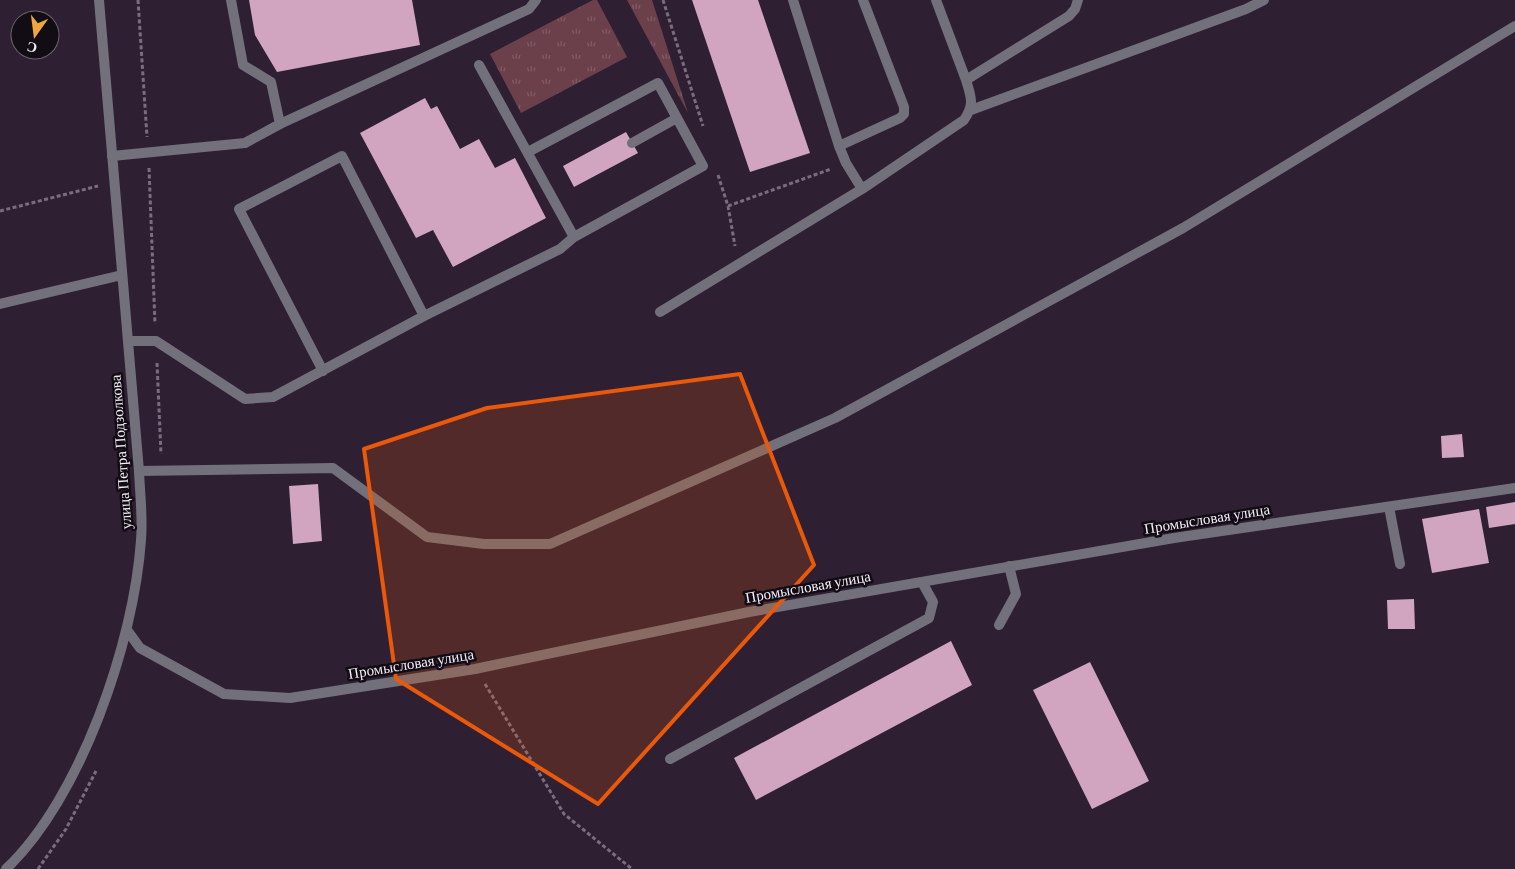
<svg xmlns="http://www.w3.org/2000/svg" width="1515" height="869" font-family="'Crimson Pro',serif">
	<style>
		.park { fill: url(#park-tufts) }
		.building { fill: #d1a5bf }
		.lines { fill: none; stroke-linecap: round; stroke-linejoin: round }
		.path { stroke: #7a6e7e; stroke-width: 3; stroke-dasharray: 4 2.5; stroke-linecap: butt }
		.service { stroke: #72707b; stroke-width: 10 }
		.minor { stroke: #72707b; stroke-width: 10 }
		.marked { fill: #e8590c; fill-opacity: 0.2; stroke: #e8590c; stroke-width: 4; stroke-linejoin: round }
		.labels { text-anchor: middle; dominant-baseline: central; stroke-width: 5; stroke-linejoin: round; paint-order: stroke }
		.street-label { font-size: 15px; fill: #f5ecf8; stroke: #120c14 }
	</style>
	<defs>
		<pattern id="park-tufts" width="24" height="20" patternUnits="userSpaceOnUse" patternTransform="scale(1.25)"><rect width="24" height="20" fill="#6b404a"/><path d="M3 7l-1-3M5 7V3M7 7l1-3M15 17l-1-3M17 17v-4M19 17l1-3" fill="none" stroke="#815c65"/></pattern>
	</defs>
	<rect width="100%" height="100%" fill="#2e1f32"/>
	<path class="park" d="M 593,0 L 597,0 L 627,57 L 521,113 L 490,54 Z
		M 627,0 L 652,0 L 688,113 Z"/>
	<path class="building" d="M 249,0 L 412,0 L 420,45 L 277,72 L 255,35 Z
		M 692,0 L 758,0 L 810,153 L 750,172 Z
		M 425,98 L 431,109 L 437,106 L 460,149 L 479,139 L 495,168 L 515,158 L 546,218 L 453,267 L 433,230 L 416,238 L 360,133 Z
		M 626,132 L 638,153 L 574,187 L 563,166 Z
		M 1462,434 L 1464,457 L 1442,458 L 1441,436 Z
		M 318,484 L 322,541 L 293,544 L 289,486 Z
		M 1515,502 L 1515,524 L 1489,528 L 1486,507 Z
		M 1479,509 L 1489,563 L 1432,573 L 1422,519 Z
		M 1414,599 L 1415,629 L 1388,629 L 1387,600 Z
		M 951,641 L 972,685 L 756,800 L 734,758 Z
		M 1090,662 L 1149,781 L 1092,809 L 1033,690 Z"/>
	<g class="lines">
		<path class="path" d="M 138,0 L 147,137
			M 663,0 L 703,126
			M 149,168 L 155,324
			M 718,175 L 728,206 L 735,246
			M 728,206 L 831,169
			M 0,211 L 98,186
			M 157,363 L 161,454
			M 485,684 L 564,814 L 632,869
			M 38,869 L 66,829 L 96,771"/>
		<path class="service" d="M 231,0 L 243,65 L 271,82 L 280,124
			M 793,0 L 839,146 L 846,163 L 862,189
			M 936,0 L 966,80
			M 971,110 L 1246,9 L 1264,0
			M 632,143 L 677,118
			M 839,146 L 900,118 L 904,114 L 904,107 L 863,0
			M 528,152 L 658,83 L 703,166 L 574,237
			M 112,156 L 245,143 L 280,124 L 529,9 L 536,0
			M 660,312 L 862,189 L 964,120 C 975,104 971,97 966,80 L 1069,16 L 1075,9 L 1078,0
			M 128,341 L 156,341 L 245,399 L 273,397 L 424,316
			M 323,371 L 239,209 L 342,156 L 424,316 L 560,249 L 574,237 L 479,65
			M 139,471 L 333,468 L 427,537 L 484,544 L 550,544 L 835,418 L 1183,228 L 1515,26
			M 1389,507 L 1400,564
			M 999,625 L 1016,594 L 1009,566
			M 670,759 L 929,618 L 933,602 L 922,582"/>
		<path class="minor" d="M 0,304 L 122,275
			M 127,630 L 140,648 L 224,694 L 290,698 L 475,669 L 749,612 L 1174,538 L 1515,488
			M 6,869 C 81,798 134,642 141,540 C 143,518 140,494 139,471 L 99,0"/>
	</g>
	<path class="marked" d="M 740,374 L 814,565 L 598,804 L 396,679 L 364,449 L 487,408 Z"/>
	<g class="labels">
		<g class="street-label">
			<text transform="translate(121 452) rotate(-94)">улица Петра Подзолкова</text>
			<text transform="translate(1207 519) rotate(-9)">Промысловая улица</text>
			<text transform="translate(808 587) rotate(-10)">Промысловая улица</text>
			<text transform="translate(411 664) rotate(-9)">Промысловая улица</text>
		</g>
	</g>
	<g transform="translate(35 35) rotate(194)"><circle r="24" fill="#120c14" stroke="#6d666f"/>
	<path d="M0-4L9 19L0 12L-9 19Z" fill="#efa73d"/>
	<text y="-8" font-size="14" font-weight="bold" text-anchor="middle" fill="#f5ecf8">С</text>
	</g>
</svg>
